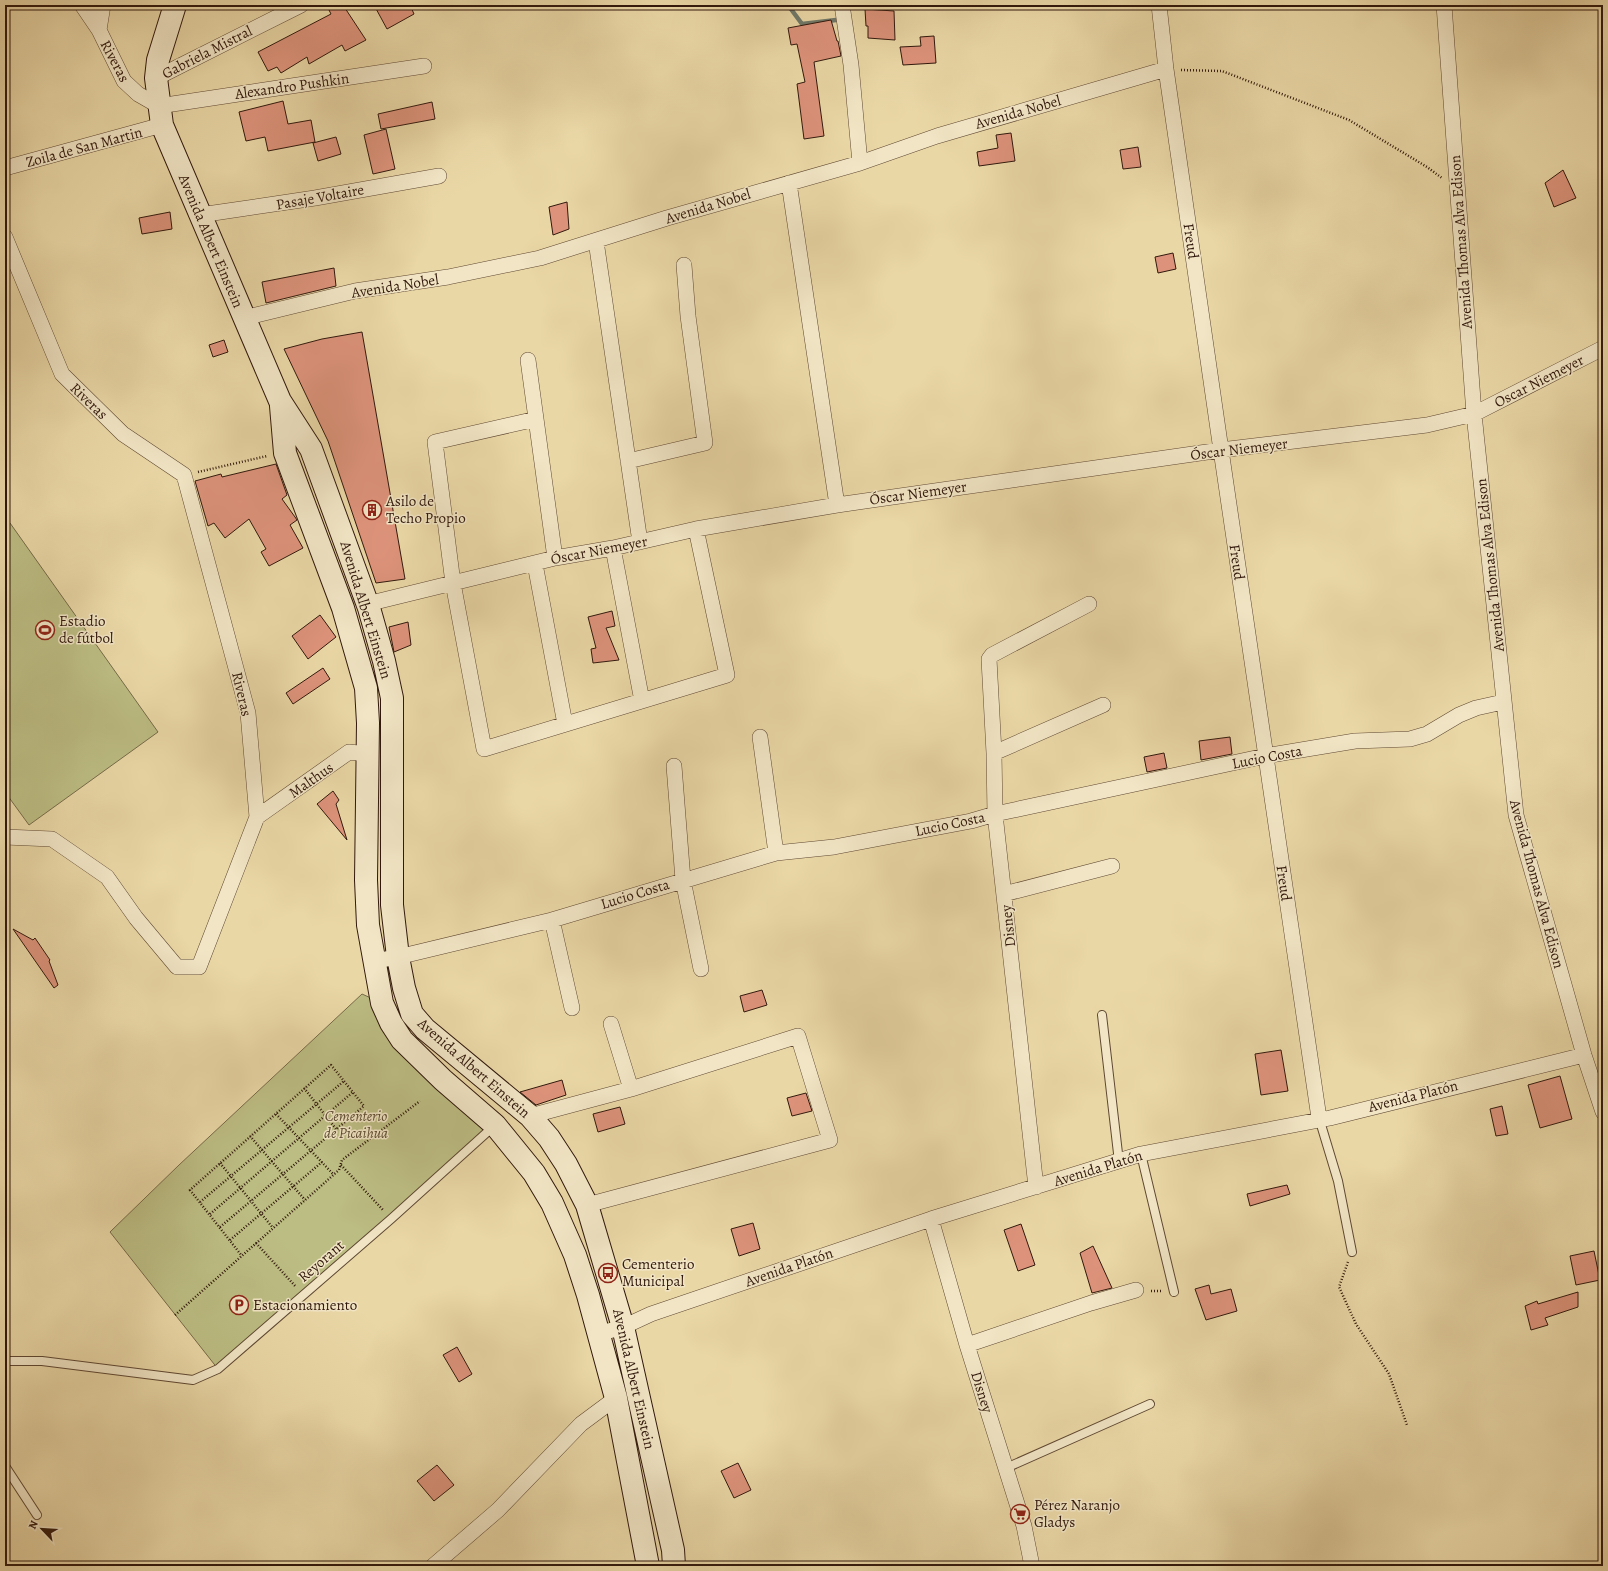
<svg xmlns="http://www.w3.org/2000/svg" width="1608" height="1571" font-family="Alegreya,serif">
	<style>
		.green { fill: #bcbd83; stroke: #766a48 }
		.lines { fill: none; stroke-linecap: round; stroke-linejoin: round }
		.stream { stroke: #6f796a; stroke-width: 4.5 }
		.building { fill: #dd937b; stroke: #31180c }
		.lane-casing { stroke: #5f4832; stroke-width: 10 }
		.street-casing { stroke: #5f4832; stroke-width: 16 }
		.secondary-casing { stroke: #31180c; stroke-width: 24 }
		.path { stroke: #31180c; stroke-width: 2.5; stroke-dasharray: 1 2; stroke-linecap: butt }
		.lane { stroke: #f1e5c5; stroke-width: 8 }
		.street { stroke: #f1e5c5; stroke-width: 15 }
		.secondary { stroke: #f1e5c5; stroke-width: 22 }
		.labels { text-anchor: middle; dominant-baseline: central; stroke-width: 3; stroke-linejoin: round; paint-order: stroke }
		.street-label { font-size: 15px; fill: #31180c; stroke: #f1e5c5 }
		.poi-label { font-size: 15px; fill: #31180c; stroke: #f1e5c5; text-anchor: start }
		.park-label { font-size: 15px; font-style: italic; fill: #5b4a30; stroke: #f1e5c5 }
	</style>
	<rect width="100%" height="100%" fill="#ead7a6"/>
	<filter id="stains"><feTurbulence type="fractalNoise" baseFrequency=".005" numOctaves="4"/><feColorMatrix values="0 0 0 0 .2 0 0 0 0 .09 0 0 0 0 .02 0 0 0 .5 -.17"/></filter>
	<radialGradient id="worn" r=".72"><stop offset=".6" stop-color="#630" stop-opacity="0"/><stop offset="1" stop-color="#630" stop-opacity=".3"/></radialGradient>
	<path class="green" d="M 10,523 L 158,732 L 29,825 L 5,792 L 5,527 Z
		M 362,994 L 382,1003 L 495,1125 L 218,1369 L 110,1232 L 179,1165 Z"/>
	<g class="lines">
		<path class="stream" d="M 788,5 L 802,24 L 836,20"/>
	</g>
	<path class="building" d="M 337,5 L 343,5 L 366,40 L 345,51 L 342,45 L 309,64 L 307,57 L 281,73 L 277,67 L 268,71 L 258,52 L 331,14 L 329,10 Z
		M 374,5 L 410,5 L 414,14 L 387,29 Z
		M 865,9 L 894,11 L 895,40 L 868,38 L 868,26 L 866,26 Z
		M 831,20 L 837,41 L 838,41 L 841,56 L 814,62 L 824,136 L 804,139 L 797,84 L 805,82 L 797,44 L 791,45 L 788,28 Z
		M 934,36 L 936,63 L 903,65 L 900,47 L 921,46 L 920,37 Z
		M 283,101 L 288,124 L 311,120 L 315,142 L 268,151 L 265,137 L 246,141 L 239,112 Z
		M 432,102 L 435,119 L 381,129 L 378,114 Z
		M 386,129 L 395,169 L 373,174 L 364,135 Z
		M 1011,133 L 1015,161 L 979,166 L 977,152 L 998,148 L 996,135 Z
		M 336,137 L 341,154 L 318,161 L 313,143 Z
		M 1138,147 L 1141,167 L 1123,169 L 1120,150 Z
		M 1563,170 L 1576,198 L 1554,207 L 1545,183 Z
		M 567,202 L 569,229 L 553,235 L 549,207 Z
		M 170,212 L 172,229 L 142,234 L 139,218 Z
		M 1173,253 L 1176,269 L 1158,273 L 1155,257 Z
		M 334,268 L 336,286 L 266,303 L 262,282 Z
		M 362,332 L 405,579 L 376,583 L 328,441 L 284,349 L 322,339 Z
		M 224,340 L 228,352 L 213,357 L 209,345 Z
		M 276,464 L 287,495 L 282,499 L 295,517 L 297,520 L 290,525 L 303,548 L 269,566 L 261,552 L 266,549 L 249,519 L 225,538 L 214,523 L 208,526 L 195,481 L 221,474 L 222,477 Z
		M 612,611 L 615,626 L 606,628 L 619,660 L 593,663 L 591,649 L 596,648 L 588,617 Z
		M 320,615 L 336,637 L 308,659 L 292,636 Z
		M 408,622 L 411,645 L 394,652 L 389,627 Z
		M 323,668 L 330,679 L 293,704 L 286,693 Z
		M 1230,737 L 1232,754 L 1201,760 L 1199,741 Z
		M 1164,753 L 1167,768 L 1147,772 L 1144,757 Z
		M 333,791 L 339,800 L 336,804 L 347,840 L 317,804 Z
		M 13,929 L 33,940 L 35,938 L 50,960 L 49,961 L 58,985 L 54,988 Z
		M 762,990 L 767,1005 L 744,1012 L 740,996 Z
		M 1281,1050 L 1288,1091 L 1261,1095 L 1255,1054 Z
		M 1560,1076 L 1572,1119 L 1540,1128 L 1528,1085 Z
		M 562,1080 L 566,1095 L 536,1105 L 520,1092 Z
		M 806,1093 L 812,1111 L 792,1116 L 787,1098 Z
		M 1502,1106 L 1508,1134 L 1496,1136 L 1490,1109 Z
		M 620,1107 L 625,1124 L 598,1132 L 593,1114 Z
		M 1287,1185 L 1290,1194 L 1250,1206 L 1247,1194 Z
		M 753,1223 L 760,1249 L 739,1256 L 731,1229 Z
		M 1021,1224 L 1035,1265 L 1018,1271 L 1004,1230 Z
		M 1093,1246 L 1112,1288 L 1092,1293 L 1080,1253 Z
		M 1594,1251 L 1600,1280 L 1576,1285 L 1570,1256 Z
		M 1209,1285 L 1211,1294 L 1231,1289 L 1237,1311 L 1206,1320 L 1195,1289 Z
		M 1578,1292 L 1578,1307 L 1545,1318 L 1548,1325 L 1531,1330 L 1525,1306 L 1537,1301 L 1538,1304 Z
		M 457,1347 L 472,1374 L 459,1382 L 443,1355 Z
		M 738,1463 L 751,1490 L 734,1498 L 721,1471 Z
		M 437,1465 L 454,1485 L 434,1501 L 417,1481 Z"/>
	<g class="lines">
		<g class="lane-casing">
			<path id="lane" d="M 1102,1015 L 1119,1162
				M 1319,1118 L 1338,1181 L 1352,1252
				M 1141,1154 L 1174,1292
				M 5,1361 L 42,1361 L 193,1380 L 218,1369 L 391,1219 L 494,1126
				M 5,1466 L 37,1515
				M 1006,1468 L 1150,1404"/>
		</g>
		<g class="street-casing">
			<path id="street" d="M 82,5 L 99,30 L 124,81 L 138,94 L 159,106 L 424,66
				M 842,5 L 851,65 L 860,163
				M 1159,5 L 1166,69 L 1221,450 L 1319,1118
				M 1444,5 L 1474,414 L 1516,815 L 1584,1055 L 1603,1112
				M 99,30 L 103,5
				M 156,78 L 301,5
				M 5,168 L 162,125
				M 789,183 L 837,505
				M 200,215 L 315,198 L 439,176
				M 5,237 L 62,374 L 123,434 L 184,475 L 248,713 L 257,817 L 199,967 L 177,967 L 136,918 L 107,877 L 52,839 L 5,837
				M 596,241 L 640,542
				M 244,318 L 355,291 L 448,277 L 540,258 L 667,218 L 860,163 L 937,136 L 1166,69
				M 528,360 L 555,558
				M 536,419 L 435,442 L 453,583 L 484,749 L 727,675 L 696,529
				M 628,461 L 705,443 L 688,316 L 684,265
				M 613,548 L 642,701
				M 535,564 L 565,724
				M 367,604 L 555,558 L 613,548 L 696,529 L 837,505 L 1221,450 L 1427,425 L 1474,414 L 1603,348
				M 760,737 L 776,853
				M 994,753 L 1103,705
				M 674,766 L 683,880 L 701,969
				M 257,817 L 349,752 L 367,754
				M 1004,894 L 1112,866
				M 552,920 L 572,1008
				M 374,961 L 398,957 L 552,920 L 776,853 L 834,847 L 971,821 L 995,814 L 1265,756 L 1355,741 L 1410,739 L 1427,734 L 1459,715 L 1476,708 L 1503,702
				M 611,1024 L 631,1089
				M 530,1116 L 631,1089 L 798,1036 L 830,1140 L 587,1205
				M 1036,1187 L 995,814 L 994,753 L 989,659 L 992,655 L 1089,604
				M 931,1219 L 967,1345 L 1024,1526 L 1032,1566
				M 598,1334 L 623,1327 L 651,1314 L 931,1219 L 1141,1154 L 1330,1118 L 1584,1055
				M 967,1345 L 1091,1303 L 1136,1290
				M 433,1566 L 498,1510 L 581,1424 L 616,1398"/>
		</g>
		<g class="secondary-casing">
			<path id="secondary" d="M 175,5 L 158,60 L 156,78 L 162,125 L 280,401 L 311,449 L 369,608 L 384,661 L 392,698 L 392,905 L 398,957 L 404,988 L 412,1014 L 425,1029 L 530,1116 L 549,1138 L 566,1164 L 587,1205 L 623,1327 L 673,1550 L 674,1566
				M 281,406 L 285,453 L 343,608 L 366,688 L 368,723 L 366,880 L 368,925 L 382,1003 L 391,1023 L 402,1040 L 443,1080 L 495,1125 L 534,1173 L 552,1203 L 575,1255 L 588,1295 L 616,1398 L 648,1566"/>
		</g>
		<path class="path" d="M 1181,70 L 1222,71 L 1349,120 L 1427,167 L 1442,178
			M 198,472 L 267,456
			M 304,1088 L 336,1129
			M 276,1114 L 334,1175
			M 250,1136 L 305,1200
			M 220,1163 L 273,1228
			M 341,1165 L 384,1211
			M 200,1202 L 344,1081
			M 210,1214 L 353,1092
			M 220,1227 L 364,1106 L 331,1065 L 190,1190 L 242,1256
			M 230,1240 L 322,1162
			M 256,1243 L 296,1287
			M 1348,1262 L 1339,1287 L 1356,1324 L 1389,1374 L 1407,1425
			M 1151,1291 L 1162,1291
			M 175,1315 L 339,1170 L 342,1160 L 420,1101"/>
		<use href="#lane" class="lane"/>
		<use href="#street" class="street"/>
		<use href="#secondary" class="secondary"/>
	</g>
	<defs>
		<g id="building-ring" transform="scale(1)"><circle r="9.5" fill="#f1e5c5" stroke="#8f2418" stroke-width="1.5"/><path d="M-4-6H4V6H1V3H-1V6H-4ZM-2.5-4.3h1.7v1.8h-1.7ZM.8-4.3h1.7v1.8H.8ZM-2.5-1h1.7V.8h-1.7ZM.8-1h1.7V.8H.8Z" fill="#8f2418"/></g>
		<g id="stadium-ring" transform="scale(1)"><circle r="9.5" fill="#f1e5c5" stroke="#8f2418" stroke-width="1.5"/><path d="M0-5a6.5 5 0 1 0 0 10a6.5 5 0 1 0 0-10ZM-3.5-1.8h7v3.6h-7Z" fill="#8f2418"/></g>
		<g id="bus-ring" transform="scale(1)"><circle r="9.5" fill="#f1e5c5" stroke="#8f2418" stroke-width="1.5"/><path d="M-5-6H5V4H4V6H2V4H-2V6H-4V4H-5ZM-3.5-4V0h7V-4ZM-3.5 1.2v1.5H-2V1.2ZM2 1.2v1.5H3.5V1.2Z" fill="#8f2418"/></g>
		<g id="parking-ring" transform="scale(1)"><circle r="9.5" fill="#f1e5c5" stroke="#8f2418" stroke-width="1.5"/><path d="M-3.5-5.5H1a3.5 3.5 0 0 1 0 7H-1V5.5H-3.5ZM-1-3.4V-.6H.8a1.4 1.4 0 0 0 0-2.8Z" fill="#8f2418"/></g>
		<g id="supermarket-ring" transform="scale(1)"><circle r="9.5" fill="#f1e5c5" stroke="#8f2418" stroke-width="1.5"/><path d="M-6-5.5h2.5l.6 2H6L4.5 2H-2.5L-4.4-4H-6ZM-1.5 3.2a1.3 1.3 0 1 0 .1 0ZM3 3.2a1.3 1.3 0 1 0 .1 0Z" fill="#8f2418"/></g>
	</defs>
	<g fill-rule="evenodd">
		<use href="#building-ring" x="372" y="510"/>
		<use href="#stadium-ring" x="45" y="630"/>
		<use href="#bus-ring" x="608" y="1273"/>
		<use href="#parking-ring" x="239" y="1305"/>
		<use href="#supermarket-ring" x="1020" y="1514"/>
	</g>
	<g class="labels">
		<g class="street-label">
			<text transform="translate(207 52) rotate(-27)">Gabriela Mistral</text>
			<text transform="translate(115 61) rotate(62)">Riveras</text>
			<text transform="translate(292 86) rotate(-8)">Alexandro Pushkin</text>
			<text transform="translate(1018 112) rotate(-16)">Avenida Nobel</text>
			<text transform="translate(84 147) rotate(-15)">Zoila de San Martin</text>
			<text transform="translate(320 197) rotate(-10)">Pasaje Voltaire</text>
			<text transform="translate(708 206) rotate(-17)">Avenida Nobel</text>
			<text transform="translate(211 241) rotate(67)">Avenida Albert Einstein</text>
			<text transform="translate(1191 241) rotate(82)">Freud</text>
			<text transform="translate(1461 242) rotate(-94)">Avenida Thomas Alva Edison</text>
			<text transform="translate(395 286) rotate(-9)">Avenida Nobel</text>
			<text transform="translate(1539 381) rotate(-27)">Oscar Niemeyer</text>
			<text transform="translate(89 401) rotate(44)">Riveras</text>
			<text transform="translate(1239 449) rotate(-7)">Óscar Niemeyer</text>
			<text transform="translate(918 493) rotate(-8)">Óscar Niemeyer</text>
			<text transform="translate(599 550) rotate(-11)">Óscar Niemeyer</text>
			<text transform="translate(1237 562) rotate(82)">Freud</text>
			<text transform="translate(1490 565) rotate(-96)">Avenida Thomas Alva Edison</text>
			<text transform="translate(366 610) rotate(73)">Avenida Albert Einstein</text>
			<text transform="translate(242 694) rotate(77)">Riveras</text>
			<text transform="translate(1267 757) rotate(-11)">Lucio Costa</text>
			<text transform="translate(311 780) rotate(-35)">Malthus</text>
			<text transform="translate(950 824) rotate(-12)">Lucio Costa</text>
			<text transform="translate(1284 883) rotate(82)">Freud</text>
			<text transform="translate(1537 884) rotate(75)">Avenida Thomas Alva Edison</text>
			<text transform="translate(635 894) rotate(-17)">Lucio Costa</text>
			<text transform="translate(1008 926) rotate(-96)">Disney</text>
			<text transform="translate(474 1068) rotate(41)">Avenida Albert Einstein</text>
			<text transform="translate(1413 1096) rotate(-14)">Avenida Platón</text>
			<text transform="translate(1098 1168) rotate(-17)">Avenida Platón</text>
			<text transform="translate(321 1261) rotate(-41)">Reyorant</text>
			<text transform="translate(789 1267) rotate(-19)">Avenida Platón</text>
			<text transform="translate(634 1379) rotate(77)">Avenida Albert Einstein</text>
			<text transform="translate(982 1392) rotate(73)">Disney</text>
		</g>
		<g class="poi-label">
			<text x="386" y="501">Asilo de<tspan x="386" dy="17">Techo Propio</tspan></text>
			<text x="59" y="621">Estadio<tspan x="59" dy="17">de fútbol</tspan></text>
			<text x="622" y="1264">Cementerio<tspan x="622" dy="17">Municipal</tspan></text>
			<text x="253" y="1305">Estacionamiento</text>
			<text x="1034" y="1505">Pérez Naranjo<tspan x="1034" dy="17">Gladys</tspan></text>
		</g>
		<g class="park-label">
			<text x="356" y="1116">Cementerio<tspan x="356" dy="17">de Picaihua</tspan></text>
		</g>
	</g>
	<rect width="1608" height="1571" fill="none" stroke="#ead7a6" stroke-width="20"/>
	<rect x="6" y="6" width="1596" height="1559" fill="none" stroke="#31180c" stroke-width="2"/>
	<rect x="10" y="10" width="1588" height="1551" fill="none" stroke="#31180c"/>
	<g transform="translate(42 1529) rotate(295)" stroke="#f1e5c5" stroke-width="3" paint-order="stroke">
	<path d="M0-3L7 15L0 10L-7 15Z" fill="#31180c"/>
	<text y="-6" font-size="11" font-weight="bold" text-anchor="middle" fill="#31180c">N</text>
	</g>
	<rect width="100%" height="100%" filter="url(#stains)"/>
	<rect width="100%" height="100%" fill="url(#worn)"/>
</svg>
